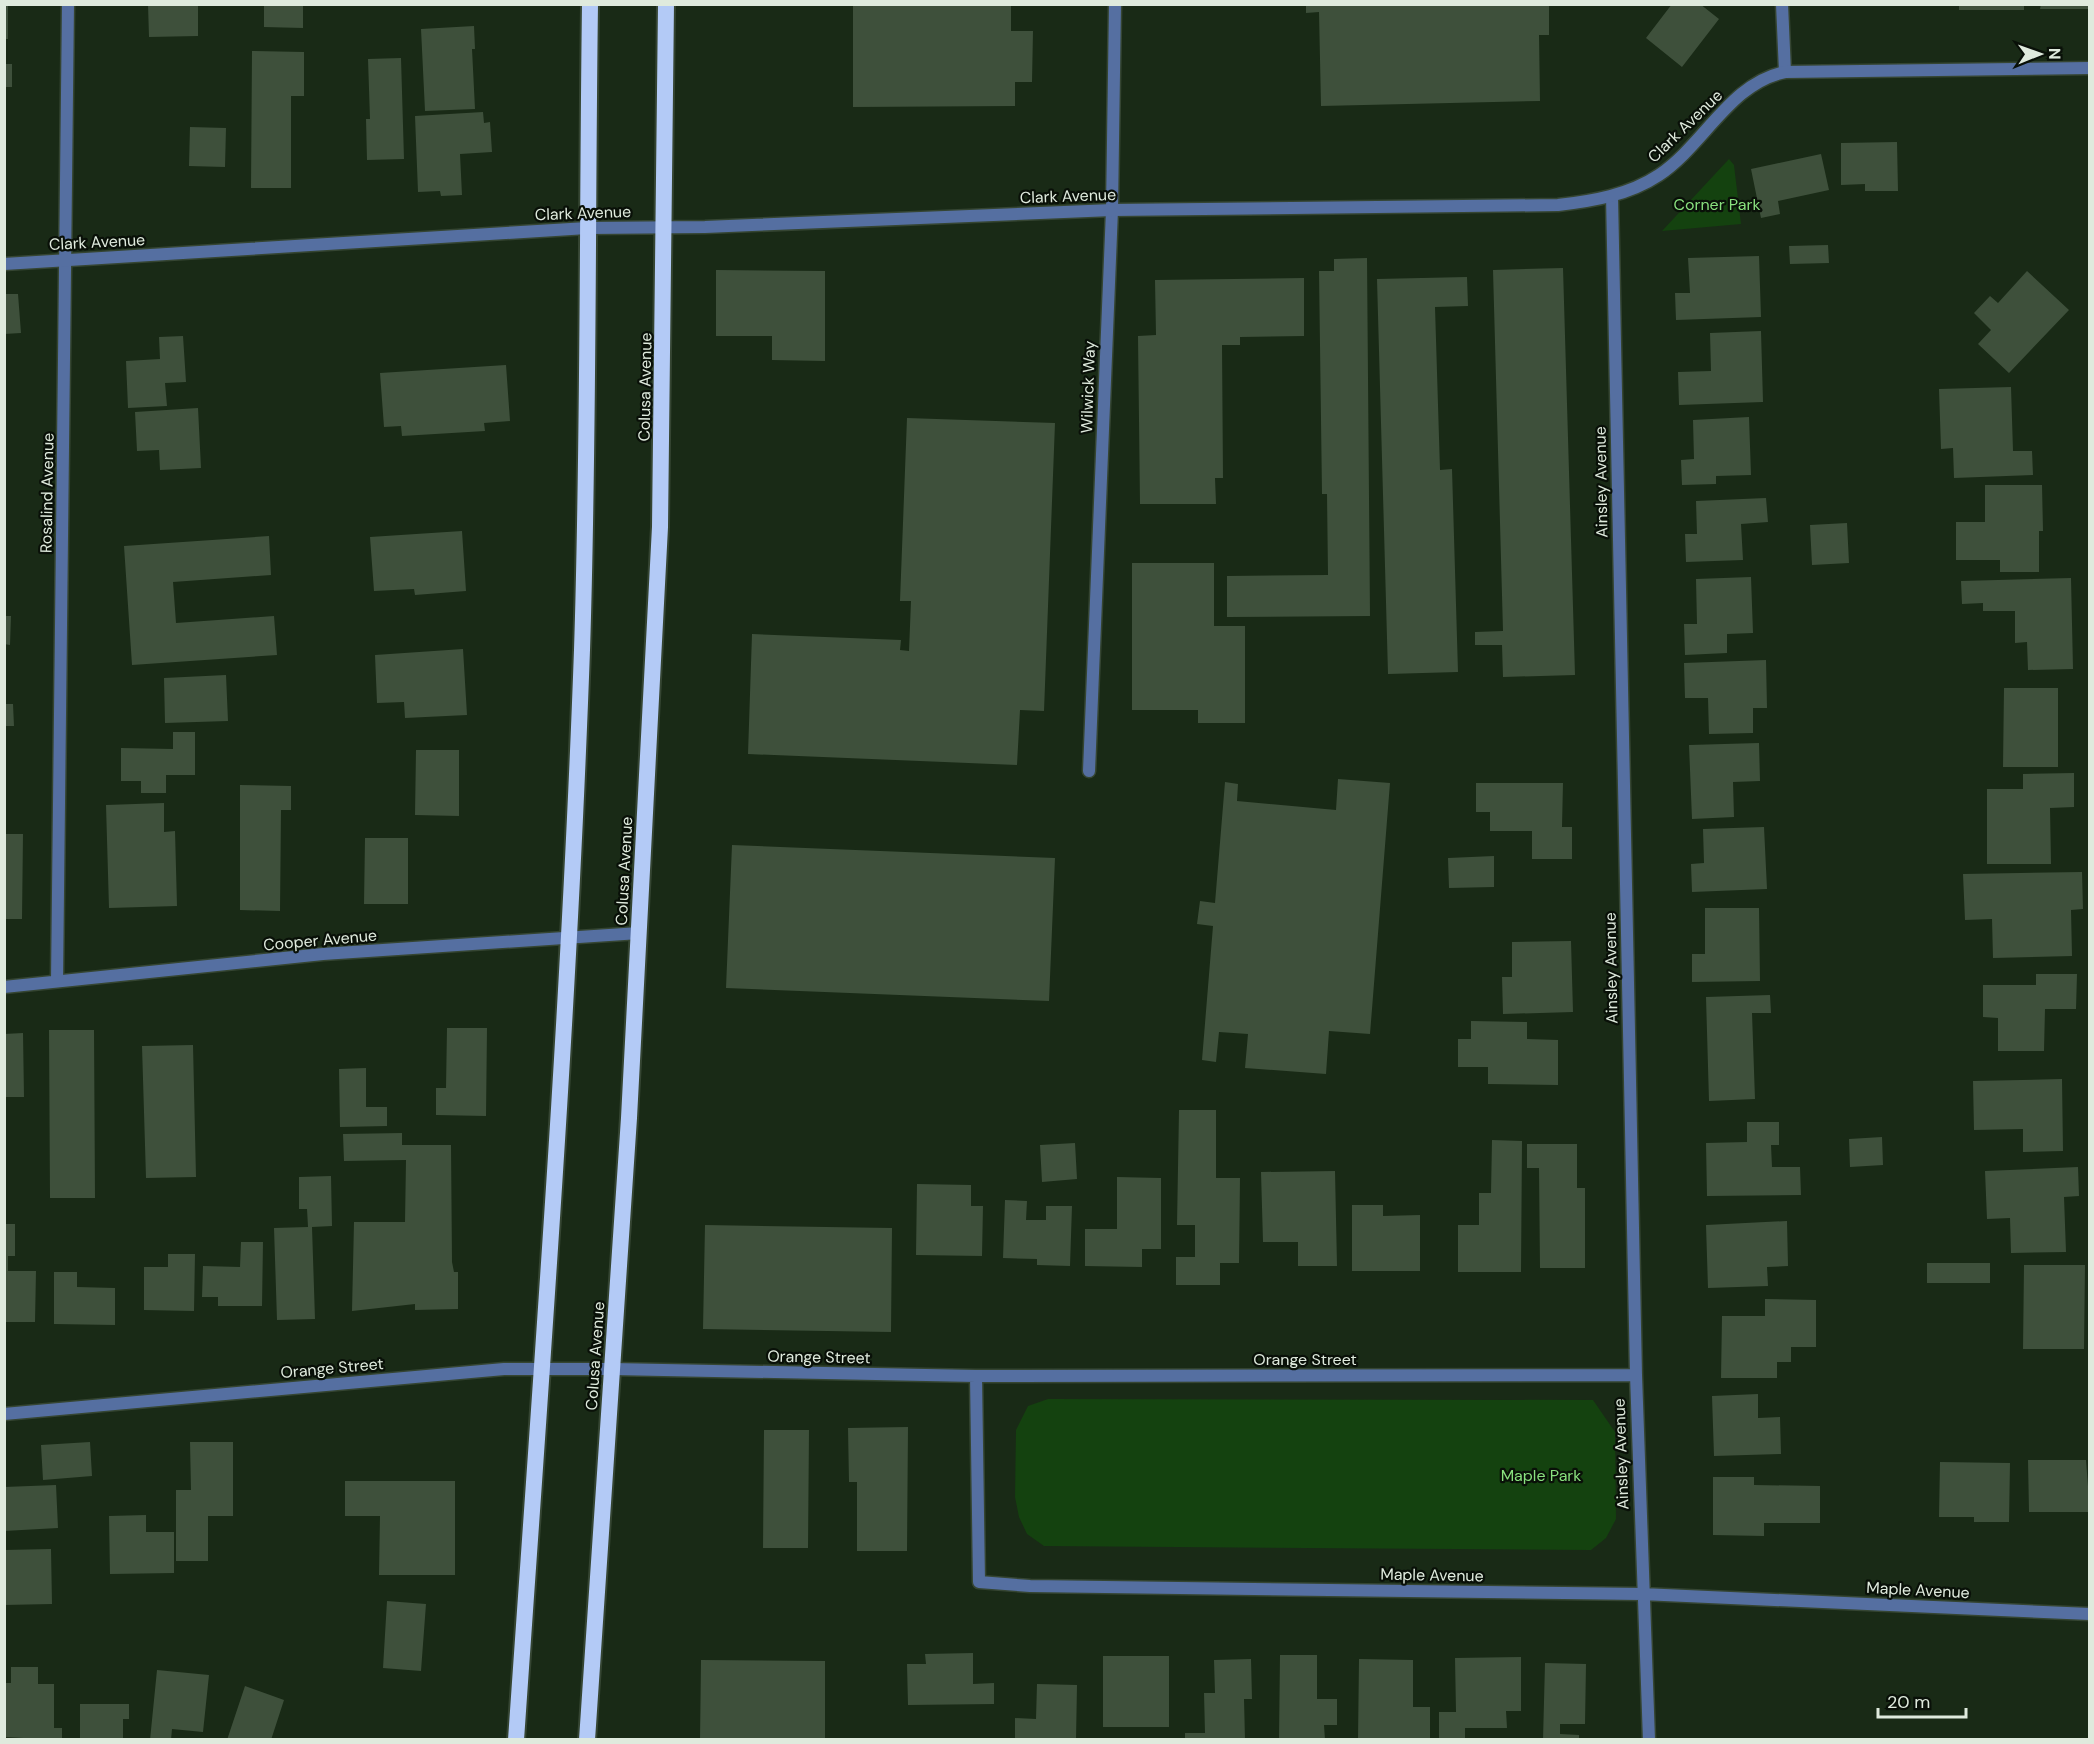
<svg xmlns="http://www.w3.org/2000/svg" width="2094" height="1744" font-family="'DM Sans',sans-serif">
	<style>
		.green { fill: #14420f }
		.building { fill: #3e503b }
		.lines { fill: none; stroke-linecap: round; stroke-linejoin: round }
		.minor-casing { stroke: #354532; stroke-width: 15 }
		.tertiary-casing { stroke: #354532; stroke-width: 15 }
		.trunk-casing { stroke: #354532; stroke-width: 20 }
		.minor { stroke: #556fa1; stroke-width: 12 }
		.tertiary { stroke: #556fa1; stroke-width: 12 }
		.trunk { stroke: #b3caf6; stroke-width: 16 }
		.labels { text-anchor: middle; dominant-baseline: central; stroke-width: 4.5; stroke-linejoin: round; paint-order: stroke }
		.street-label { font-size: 16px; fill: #dfeadd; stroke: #091008 }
		.park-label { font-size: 16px; fill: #89e07e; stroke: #091008 }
	</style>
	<rect width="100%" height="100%" fill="#192a16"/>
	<path class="green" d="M 1729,159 L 1734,165 L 1741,224 L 1662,231 Z
		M 1048,1399 L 1593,1400 L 1615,1432 L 1616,1519 L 1606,1538 L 1591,1550 L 1044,1546 L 1027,1534 L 1019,1517 L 1015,1497 L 1016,1430 L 1028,1406 Z"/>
	<path class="building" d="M 4,4 L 8,4 L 8,39 L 4,39 Z
		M 148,4 L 198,4 L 198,36 L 149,37 Z
		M 264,4 L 303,4 L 303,28 L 264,27 Z
		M 853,4 L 1011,4 L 1011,31 L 1033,31 L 1032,82 L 1015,82 L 1015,106 L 853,107 Z
		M 1306,4 L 1549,4 L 1549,35 L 1539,35 L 1540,101 L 1321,106 L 1319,12 L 1306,13 Z
		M 1672,4 L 1700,4 L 1719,19 L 1682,67 L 1646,38 Z
		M 1959,4 L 2024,4 L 2024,10 L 1959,10 Z
		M 2041,4 L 2090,4 L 2090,9 L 2040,9 Z
		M 474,26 L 475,49 L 472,49 L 475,109 L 425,111 L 421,29 Z
		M 252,51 L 304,52 L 304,96 L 291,96 L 291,188 L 251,188 Z
		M 401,58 L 404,159 L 367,160 L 366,119 L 370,119 L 368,59 Z
		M 4,64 L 12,64 L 12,87 L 4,87 Z
		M 483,112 L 484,123 L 490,122 L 492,152 L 460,154 L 462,195 L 441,196 L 440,191 L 418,192 L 415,116 Z
		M 190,127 L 226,128 L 225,167 L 189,166 Z
		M 1897,142 L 1898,191 L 1865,191 L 1865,184 L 1841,185 L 1841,143 Z
		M 1821,154 L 1829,190 L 1778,201 L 1780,214 L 1761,218 L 1751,169 Z
		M 1828,245 L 1829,263 L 1790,264 L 1789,246 Z
		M 1759,256 L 1761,317 L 1676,320 L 1675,293 L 1690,293 L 1688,258 Z
		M 1367,258 L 1370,616 L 1227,617 L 1227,576 L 1328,575 L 1327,494 L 1322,494 L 1319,271 L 1334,271 L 1334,259 Z
		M 1563,268 L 1575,675 L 1503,677 L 1502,645 L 1475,645 L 1475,632 L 1503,631 L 1493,270 Z
		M 716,270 L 825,271 L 825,361 L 772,360 L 772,336 L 716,336 Z
		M 2027,271 L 2069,310 L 2009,373 L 1978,344 L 1991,330 L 1974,313 L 1990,296 L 1998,303 Z
		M 1467,277 L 1468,306 L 1435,307 L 1440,470 L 1452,469 L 1458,672 L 1388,674 L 1377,279 Z
		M 1304,278 L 1304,336 L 1240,337 L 1240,345 L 1222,345 L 1223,478 L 1215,478 L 1216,504 L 1140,504 L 1138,336 L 1156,335 L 1155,280 Z
		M 4,294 L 18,294 L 21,333 L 4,334 Z
		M 1761,331 L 1763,402 L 1679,405 L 1678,372 L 1711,371 L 1710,333 Z
		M 183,336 L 186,382 L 165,383 L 167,406 L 128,408 L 126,361 L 160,359 L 159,337 Z
		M 506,365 L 510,421 L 484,423 L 485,431 L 402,436 L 401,426 L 384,427 L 380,373 Z
		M 2011,387 L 2013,451 L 2032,451 L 2033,475 L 1954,478 L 1953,448 L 1941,449 L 1939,389 Z
		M 198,408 L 201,468 L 160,470 L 159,450 L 137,451 L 135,412 Z
		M 1749,417 L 1751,475 L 1716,476 L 1716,484 L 1682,485 L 1681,460 L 1694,459 L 1693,420 Z
		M 907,418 L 1055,423 L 1044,711 L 1020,710 L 1017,765 L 748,754 L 752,634 L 901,640 L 900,650 L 909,651 L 911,601 L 900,601 Z
		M 1985,485 L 2042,485 L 2043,531 L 2039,531 L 2039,572 L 2000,572 L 2000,560 L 1956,560 L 1956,522 L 1985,522 Z
		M 1766,498 L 1768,522 L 1741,524 L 1743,560 L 1686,562 L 1685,534 L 1697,534 L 1696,501 Z
		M 1847,523 L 1849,563 L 1812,565 L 1810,525 Z
		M 462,531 L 466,591 L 415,595 L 414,589 L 374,591 L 370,537 Z
		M 269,536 L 271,575 L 173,582 L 176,623 L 274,616 L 277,655 L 132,665 L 124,546 Z
		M 1132,563 L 1214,563 L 1214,626 L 1245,626 L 1245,723 L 1198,723 L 1198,710 L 1132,710 Z
		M 1751,577 L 1753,633 L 1727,634 L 1727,653 L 1685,655 L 1684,624 L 1697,624 L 1696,579 Z
		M 2071,578 L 2073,669 L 2028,670 L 2027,642 L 2015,643 L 2015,611 L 1983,611 L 1983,603 L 1962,604 L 1961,581 Z
		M 4,616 L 11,616 L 10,645 L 4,644 Z
		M 463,649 L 467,715 L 405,718 L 404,702 L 377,703 L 375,655 Z
		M 1766,660 L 1767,708 L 1753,708 L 1753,733 L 1709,734 L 1708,698 L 1685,698 L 1684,663 Z
		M 226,675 L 228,721 L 165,723 L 164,678 Z
		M 2004,688 L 2058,688 L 2058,767 L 2003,767 Z
		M 4,704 L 13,704 L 14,726 L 4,726 Z
		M 173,732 L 195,732 L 195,775 L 166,775 L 166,793 L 141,793 L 141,781 L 121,781 L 121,748 L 173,749 Z
		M 1759,743 L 1760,781 L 1733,782 L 1734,817 L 1692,819 L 1689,745 Z
		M 416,750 L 459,750 L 459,816 L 415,815 Z
		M 2074,773 L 2074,807 L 2050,808 L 2051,864 L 1987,864 L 1987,789 L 2023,789 L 2023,774 Z
		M 1338,779 L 1390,783 L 1370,1034 L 1329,1031 L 1326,1074 L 1245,1068 L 1248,1034 L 1219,1032 L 1216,1062 L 1202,1060 L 1213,926 L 1197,924 L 1200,901 L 1215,903 L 1225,782 L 1238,784 L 1237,801 L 1336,810 Z
		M 1476,783 L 1563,783 L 1562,827 L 1572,827 L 1572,859 L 1532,859 L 1532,831 L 1490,831 L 1490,812 L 1476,812 Z
		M 240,785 L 291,786 L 291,810 L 281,810 L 280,911 L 240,910 Z
		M 164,803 L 164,832 L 175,831 L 177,906 L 109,908 L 106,805 Z
		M 1764,827 L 1767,889 L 1692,892 L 1691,864 L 1704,863 L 1703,829 Z
		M 4,834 L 23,834 L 22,919 L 4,919 Z
		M 365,838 L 408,838 L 408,904 L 364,904 Z
		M 732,845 L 1055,858 L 1049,1001 L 726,988 Z
		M 1494,856 L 1494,887 L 1449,888 L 1448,858 Z
		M 2082,872 L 2083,909 L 2071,910 L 2072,956 L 1993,958 L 1992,919 L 1965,920 L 1963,874 Z
		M 1705,908 L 1759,908 L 1760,981 L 1692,982 L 1692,954 L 1705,954 Z
		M 1571,941 L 1573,1012 L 1503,1014 L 1502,977 L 1512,977 L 1512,942 Z
		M 2036,974 L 2077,974 L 2076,1009 L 2045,1009 L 2044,1051 L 1998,1051 L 1998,1018 L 1983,1017 L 1983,985 L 2036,985 Z
		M 1770,995 L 1771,1013 L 1752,1013 L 1755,1099 L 1709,1101 L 1706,997 Z
		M 1471,1021 L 1527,1022 L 1527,1039 L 1558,1040 L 1558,1085 L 1488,1084 L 1488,1067 L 1458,1067 L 1458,1039 L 1471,1039 Z
		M 447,1028 L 487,1028 L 486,1116 L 436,1115 L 436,1088 L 446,1088 Z
		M 49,1030 L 94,1030 L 95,1198 L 50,1198 Z
		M 23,1033 L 24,1097 L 4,1097 L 4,1034 Z
		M 193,1045 L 196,1177 L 146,1178 L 142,1046 Z
		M 366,1068 L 366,1107 L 387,1107 L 387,1126 L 340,1127 L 339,1069 Z
		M 2062,1079 L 2063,1151 L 2023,1152 L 2023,1129 L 1974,1130 L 1973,1081 Z
		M 1179,1110 L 1216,1110 L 1216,1178 L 1240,1178 L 1239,1263 L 1220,1263 L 1220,1285 L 1176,1285 L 1176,1257 L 1195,1257 L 1195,1225 L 1177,1225 Z
		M 1747,1122 L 1779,1122 L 1779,1145 L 1771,1145 L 1772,1167 L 1800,1167 L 1801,1195 L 1707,1196 L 1706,1143 L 1747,1142 Z
		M 402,1133 L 402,1145 L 451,1145 L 452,1262 L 454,1272 L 458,1272 L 458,1309 L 415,1310 L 415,1304 L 352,1311 L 354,1222 L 405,1222 L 406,1160 L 344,1161 L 343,1134 Z
		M 1882,1137 L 1883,1165 L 1850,1167 L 1849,1139 Z
		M 1492,1140 L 1522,1141 L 1521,1272 L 1458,1272 L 1458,1225 L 1479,1225 L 1479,1193 L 1491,1193 Z
		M 1075,1143 L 1077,1179 L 1042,1182 L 1040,1145 Z
		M 1527,1144 L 1577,1144 L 1577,1188 L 1585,1188 L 1585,1268 L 1540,1268 L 1539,1168 L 1527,1168 Z
		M 2078,1167 L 2079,1196 L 2064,1197 L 2066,1252 L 2011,1253 L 2010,1218 L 1987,1219 L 1985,1171 Z
		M 1335,1171 L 1337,1266 L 1298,1266 L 1298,1242 L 1263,1242 L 1261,1172 Z
		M 331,1176 L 332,1226 L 312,1227 L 315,1319 L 277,1320 L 274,1228 L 308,1227 L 307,1209 L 299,1209 L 299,1177 Z
		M 1117,1177 L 1161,1178 L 1161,1249 L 1142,1249 L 1142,1267 L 1085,1266 L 1085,1229 L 1117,1229 Z
		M 917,1184 L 971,1185 L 971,1206 L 983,1206 L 982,1256 L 916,1255 Z
		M 1005,1200 L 1027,1201 L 1026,1220 L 1046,1220 L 1046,1206 L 1072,1206 L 1070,1266 L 1037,1265 L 1037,1259 L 1003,1258 Z
		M 1352,1205 L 1383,1205 L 1383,1216 L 1420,1215 L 1420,1271 L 1352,1271 Z
		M 1787,1221 L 1788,1266 L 1767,1267 L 1768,1286 L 1708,1288 L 1706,1225 Z
		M 4,1224 L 15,1224 L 15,1256 L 8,1256 L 8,1271 L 36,1271 L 35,1322 L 4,1322 Z
		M 705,1225 L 892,1228 L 891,1332 L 703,1329 Z
		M 241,1242 L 263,1242 L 262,1306 L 218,1306 L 218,1297 L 202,1297 L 203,1266 L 240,1267 Z
		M 168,1254 L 195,1254 L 194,1311 L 144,1310 L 144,1267 L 168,1267 Z
		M 1927,1263 L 1990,1263 L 1990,1283 L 1927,1283 Z
		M 2024,1265 L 2085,1265 L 2084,1349 L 2023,1349 Z
		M 54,1272 L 77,1272 L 77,1287 L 115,1288 L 115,1325 L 54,1324 Z
		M 1765,1299 L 1816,1300 L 1816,1347 L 1791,1347 L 1791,1362 L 1777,1362 L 1777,1378 L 1721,1378 L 1722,1316 L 1765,1316 Z
		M 1758,1394 L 1758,1418 L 1780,1417 L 1781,1454 L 1714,1456 L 1712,1396 Z
		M 908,1427 L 907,1551 L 857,1551 L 857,1482 L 849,1482 L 848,1428 Z
		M 764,1430 L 809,1430 L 808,1548 L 763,1548 Z
		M 90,1442 L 92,1476 L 43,1480 L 41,1445 Z
		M 190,1442 L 233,1442 L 233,1516 L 208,1516 L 208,1561 L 176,1561 L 176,1490 L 191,1490 Z
		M 2028,1460 L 2086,1460 L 2090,1512 L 2029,1512 Z
		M 1940,1462 L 2010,1463 L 2009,1522 L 1974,1522 L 1974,1517 L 1939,1517 Z
		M 1713,1477 L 1754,1477 L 1754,1485 L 1820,1486 L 1820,1523 L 1764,1523 L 1764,1536 L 1713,1535 Z
		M 345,1481 L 455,1481 L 455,1575 L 379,1575 L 380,1516 L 345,1516 Z
		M 56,1485 L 58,1528 L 4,1531 L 4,1487 Z
		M 146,1515 L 146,1532 L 174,1532 L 174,1573 L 110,1574 L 109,1516 Z
		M 51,1549 L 52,1604 L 4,1605 L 4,1550 Z
		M 387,1601 L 426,1604 L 421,1671 L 383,1668 Z
		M 973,1653 L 973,1684 L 994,1683 L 994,1704 L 908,1705 L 907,1664 L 926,1664 L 925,1654 Z
		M 1280,1655 L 1317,1655 L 1317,1699 L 1337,1699 L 1337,1725 L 1324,1725 L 1325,1740 L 1279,1740 Z
		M 1103,1656 L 1169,1656 L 1169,1727 L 1103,1727 Z
		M 1521,1657 L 1521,1711 L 1506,1711 L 1507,1728 L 1465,1728 L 1465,1740 L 1439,1740 L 1439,1712 L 1456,1712 L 1455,1658 Z
		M 1251,1659 L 1252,1699 L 1244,1699 L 1245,1740 L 1185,1740 L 1185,1733 L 1205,1733 L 1204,1693 L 1215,1693 L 1214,1660 Z
		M 1359,1659 L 1413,1660 L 1413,1707 L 1430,1707 L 1430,1740 L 1358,1740 Z
		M 701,1660 L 825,1661 L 825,1740 L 700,1740 Z
		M 1545,1663 L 1586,1664 L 1585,1724 L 1560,1724 L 1560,1734 L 1579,1735 L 1579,1740 L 1543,1740 Z
		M 11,1667 L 38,1667 L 38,1684 L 54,1684 L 54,1728 L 62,1728 L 62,1740 L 4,1737 L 4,1683 L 11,1683 Z
		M 157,1670 L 209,1675 L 203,1732 L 172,1729 L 171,1740 L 150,1740 Z
		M 1037,1684 L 1077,1685 L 1076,1740 L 1015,1740 L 1015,1718 L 1036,1719 Z
		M 245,1686 L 284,1700 L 271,1740 L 227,1740 Z
		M 80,1704 L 129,1704 L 129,1719 L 123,1719 L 123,1740 L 80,1740 Z"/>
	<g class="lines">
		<g class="minor-casing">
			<path id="minor" d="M 1782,4 L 1785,72
				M 1612,196 L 1636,1375 L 1649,1740
				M 1089,771 L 1112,210 L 1115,4
				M 57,981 L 68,4
				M 4,987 L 323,954 L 639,933
				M 976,1376 L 979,1582 L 1030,1586 L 1642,1594 L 2090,1614
				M 4,1414 L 504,1369 L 613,1369 L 976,1376 L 1636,1375"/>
		</g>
		<g class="tertiary-casing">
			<path id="tertiary" d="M 4,264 L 587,228 L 705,227 L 1112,210 L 1558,205 C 1593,201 1629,195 1659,175 C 1704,145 1730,83 1785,72 L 2090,68"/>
		</g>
		<g class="trunk-casing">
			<path id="trunk" d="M 516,1740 C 541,1377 569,1014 582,650 C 589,435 587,220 590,4
				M 587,1740 L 629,1118 L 660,527 L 666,4"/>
		</g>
		<use href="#minor" class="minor"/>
		<use href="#tertiary" class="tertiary"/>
		<use href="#trunk" class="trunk"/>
	</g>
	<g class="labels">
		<g class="street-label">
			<text transform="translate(1685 126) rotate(-44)">Clark Avenue</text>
			<text transform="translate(1068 196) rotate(-2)">Clark Avenue</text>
			<text transform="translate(583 213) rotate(-2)">Clark Avenue</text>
			<text transform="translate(97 242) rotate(-3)">Clark Avenue</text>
			<text transform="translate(645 387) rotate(-89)">Colusa Avenue</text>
			<text transform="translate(1088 387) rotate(-88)">Wilwick Way</text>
			<text transform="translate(1601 482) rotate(-91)">Ainsley Avenue</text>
			<text transform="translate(47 493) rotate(-89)">Rosalind Avenue</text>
			<text transform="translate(624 871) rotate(-87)">Colusa Avenue</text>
			<text transform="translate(320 940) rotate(-5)">Cooper Avenue</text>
			<text transform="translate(1611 968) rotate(-91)">Ainsley Avenue</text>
			<text transform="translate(595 1356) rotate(-86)">Colusa Avenue</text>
			<text transform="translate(819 1357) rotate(1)">Orange Street</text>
			<text x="1305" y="1359">Orange Street</text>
			<text transform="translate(332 1368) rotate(-5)">Orange Street</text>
			<text transform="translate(1621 1454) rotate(-92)">Ainsley Avenue</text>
			<text transform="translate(1432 1575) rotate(1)">Maple Avenue</text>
			<text transform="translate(1918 1590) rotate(3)">Maple Avenue</text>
		</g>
		<g class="park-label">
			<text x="1717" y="204">Corner Park</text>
			<text x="1541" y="1475">Maple Park</text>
		</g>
	</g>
	<rect width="2094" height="1744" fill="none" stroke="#dfeadd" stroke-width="12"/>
	<g transform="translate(2040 54) rotate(89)" stroke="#091008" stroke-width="4.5" paint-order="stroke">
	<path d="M0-4.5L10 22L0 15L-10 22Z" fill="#dfeadd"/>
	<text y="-9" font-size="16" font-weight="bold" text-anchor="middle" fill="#dfeadd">N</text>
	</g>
	<path d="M1878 1708v9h88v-9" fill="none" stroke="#dfeadd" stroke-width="3"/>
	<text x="1887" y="1708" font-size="18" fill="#dfeadd" stroke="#091008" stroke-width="4.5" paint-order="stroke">20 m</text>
</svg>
